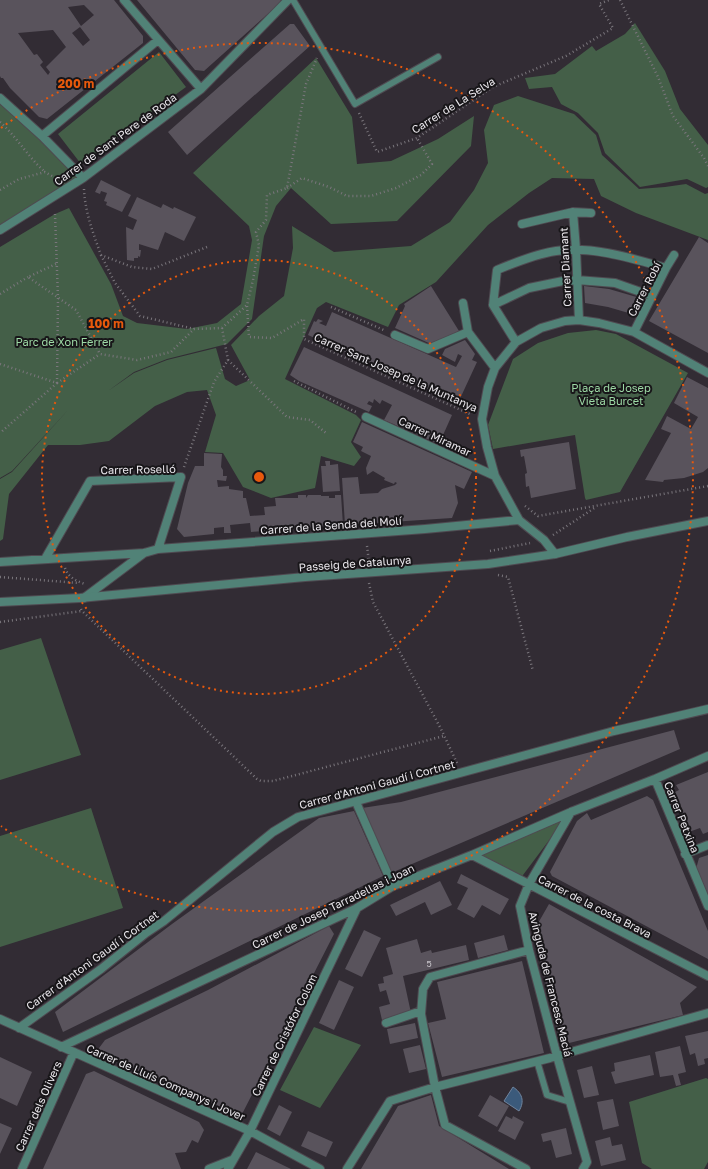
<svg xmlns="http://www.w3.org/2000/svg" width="708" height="1169" font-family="'Golos Text',sans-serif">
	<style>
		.green { fill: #445f48 }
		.water { fill: #3b5a7b; stroke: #70849d }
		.building { fill: #59535c; fill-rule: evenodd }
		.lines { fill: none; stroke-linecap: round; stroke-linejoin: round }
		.service-casing { stroke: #4f4a51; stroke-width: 8 }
		.pedestrian-casing { stroke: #4f4a51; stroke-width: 10 }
		.minor-casing { stroke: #4f4a51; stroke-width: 10 }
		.tertiary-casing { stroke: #4f4a51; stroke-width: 10 }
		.path { stroke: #7a767c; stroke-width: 2.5; stroke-dasharray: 1 3; stroke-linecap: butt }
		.service { stroke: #518277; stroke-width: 6 }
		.pedestrian { stroke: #518277; stroke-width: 8 }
		.minor { stroke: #518277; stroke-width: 8 }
		.tertiary { stroke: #518277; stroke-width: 8 }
		.ring { fill: none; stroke: #e8590c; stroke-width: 2; stroke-dasharray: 2 4 }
		.labels { text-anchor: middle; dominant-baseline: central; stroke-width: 4; stroke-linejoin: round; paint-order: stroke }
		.number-label { font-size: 9px; fill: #c6c2c8 }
		.street-label { font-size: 11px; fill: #eae7ec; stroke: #181619 }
		.park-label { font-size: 11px; fill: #9dd9a5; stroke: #181619 }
		.centre { fill: #e8590c; stroke: #181619; stroke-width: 2 }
		.ring-label { font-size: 12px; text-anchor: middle; font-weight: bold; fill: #e8590c; stroke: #181619; stroke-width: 4; stroke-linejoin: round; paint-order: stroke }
	</style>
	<rect width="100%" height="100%" fill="#322c34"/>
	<path class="green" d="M 635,23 L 665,71 L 680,109 L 708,145 L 708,187 L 706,188 L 687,179 L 640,187 L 605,153 L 598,133 L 578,113 L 561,104 L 552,87 L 529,89 L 525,78 L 555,74 L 592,46 L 596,51 L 625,34 Z
		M 159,52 L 186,87 L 81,164 L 58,134 Z
		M 316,58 L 352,117 L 357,164 L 391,161 L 438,139 L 474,116 L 471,146 L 397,221 L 331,224 L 291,188 L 276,206 L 264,236 L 252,319 L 227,344 L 167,359 L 134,372 L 108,391 L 134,373 L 167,360 L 216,348 L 225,379 L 236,386 L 250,380 L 231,345 L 259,316 L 284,296 L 293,248 L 292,226 L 334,252 L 411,246 L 450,222 L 474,190 L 488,163 L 484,130 L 494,105 L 518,96 L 574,114 L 596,135 L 602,155 L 639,189 L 665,187 L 686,184 L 705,194 L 708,193 L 708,240 L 636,213 L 601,196 L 594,179 L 552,178 L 529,193 L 488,225 L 436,282 L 399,305 L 388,327 L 326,302 L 317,308 L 285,379 L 356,415 L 361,420 L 351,442 L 361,457 L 354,466 L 321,456 L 315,488 L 271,498 L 243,487 L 223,453 L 205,452 L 216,415 L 207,390 L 187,392 L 155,406 L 109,441 L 80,445 L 48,445 L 9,494 L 3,539 L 0,541 L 0,479 L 12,472 L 69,409 L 12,471 L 0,478 L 0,247 L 55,214 L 69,208 L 111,284 L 123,316 L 137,323 L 187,329 L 217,323 L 241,304 L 252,240 L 249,226 L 193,173 Z
		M 0,98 L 83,178 L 0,230 Z
		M 596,330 L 616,334 L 688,373 L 620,492 L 586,500 L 585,498 L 575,435 L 493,449 L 488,425 L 513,359 L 538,343 L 568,333 Z
		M 41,638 L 81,755 L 0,780 L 0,650 Z
		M 91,808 L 123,908 L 0,947 L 0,836 Z
		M 565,819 L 520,879 L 477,855 Z
		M 314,1027 L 361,1045 L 320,1108 L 280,1090 Z
		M 706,1078 L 708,1079 L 708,1162 L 704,1169 L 652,1169 L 642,1163 L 629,1102 Z"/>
	<path class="water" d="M 513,1087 C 522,1093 525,1101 519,1111 L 504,1101 Z"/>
	<path class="building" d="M 0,0 L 114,0 L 143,36 L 143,43 L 47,119 L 39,117 L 10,88 L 3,78 L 1,78 L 0,76 ZM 84,5 L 94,15 L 81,26 L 68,7 ZM 80,27 L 90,40 L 83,46 L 72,33 ZM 53,30 L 66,47 L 46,67 L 50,72 L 48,75 L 40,65 L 43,62 L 37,54 L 34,55 L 18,33 Z
		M 137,0 L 281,0 L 280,3 L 204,71 L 195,70 Z
		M 290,24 L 294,24 L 310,46 L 187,155 L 168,132 Z
		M 101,180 L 131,195 L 122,212 L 106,205 L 107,202 L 104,201 L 107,193 L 101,191 L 100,194 L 95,192 Z
		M 137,197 L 161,208 L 163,204 L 173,209 L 174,207 L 196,217 L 184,241 L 165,232 L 158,250 L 139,244 L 139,250 L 141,250 L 140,257 L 138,256 L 138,258 L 134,258 L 134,261 L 127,260 L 126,227 L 133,230 L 137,220 L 128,216 Z
		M 699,237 L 708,243 L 708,353 L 649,321 Z
		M 431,286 L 459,331 L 431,344 L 395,328 L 405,306 L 404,304 Z
		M 584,286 L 609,289 L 640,298 L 632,314 L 608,307 L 585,303 Z
		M 332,312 L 456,367 L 462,356 L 458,354 L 455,362 L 442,355 L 445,349 L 465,340 L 475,354 L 472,360 L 477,362 L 458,403 L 308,335 L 314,321 L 316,322 L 318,319 L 323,321 L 319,323 L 326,326 Z
		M 304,347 L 452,415 L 439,444 L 384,420 L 392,405 L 382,400 L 380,404 L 374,399 L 373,403 L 369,401 L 367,404 L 372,406 L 369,412 L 299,381 L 290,375 Z
		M 687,377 L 708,388 L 708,468 L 703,472 L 684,478 L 664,480 L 663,482 L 645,480 L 671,433 L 661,429 L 667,416 L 691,429 L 698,417 L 674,403 Z
		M 362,422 L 472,472 L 464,489 L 455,485 L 458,503 L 452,518 L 345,525 L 342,478 L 358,477 L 360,494 L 378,493 L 382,489 L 395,485 L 397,483 L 395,482 L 394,484 L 384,480 L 385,478 L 373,471 L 367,475 L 366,468 L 371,456 L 361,451 L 363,447 L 353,442 Z
		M 569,442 L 576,489 L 531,498 L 529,486 L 526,487 L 525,474 L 527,473 L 524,456 L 521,457 L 520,450 Z
		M 204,453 L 222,454 L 221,467 L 223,470 L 223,476 L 227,476 L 226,481 L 217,480 L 218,487 L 229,486 L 229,489 L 243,491 L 243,498 L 246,498 L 250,516 L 265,515 L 264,507 L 276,506 L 275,498 L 298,498 L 298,495 L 306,495 L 306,498 L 308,495 L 321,495 L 321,496 L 329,496 L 329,498 L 335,498 L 335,495 L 341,495 L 343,525 L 251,532 L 250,523 L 230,525 L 231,533 L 224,533 L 224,527 L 214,528 L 214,534 L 184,537 L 177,529 L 188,483 L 195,466 L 204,466 Z
		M 325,461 L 330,461 L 330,465 L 338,464 L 340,491 L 323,492 L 321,466 L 326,466 Z
		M 674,730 L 680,749 L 391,873 L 362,808 L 401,802 Z
		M 708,772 L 708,832 L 703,834 L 700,828 L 689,832 L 673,793 L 679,790 L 676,785 Z
		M 647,796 L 653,800 L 708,931 L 708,959 L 552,876 L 550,872 L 577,821 L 587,813 L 591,820 Z
		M 354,811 L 383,876 L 63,1032 L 55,1012 L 172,924 L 319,818 Z
		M 708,855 L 708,898 L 696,869 L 699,858 Z
		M 461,874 L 509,899 L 500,915 L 482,905 L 474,918 L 457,909 L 468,888 L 457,883 Z
		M 440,881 L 452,905 L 431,915 L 425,902 L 396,916 L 390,905 Z
		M 549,904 L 697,987 L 680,1003 L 683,1015 L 561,1045 L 533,932 Z
		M 329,926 L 334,934 L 241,1116 L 96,1052 L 105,1040 L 208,990 Z
		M 364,930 L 381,938 L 362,977 L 345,969 Z
		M 504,935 L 508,950 L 478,958 L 474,943 Z
		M 417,939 L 421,953 L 431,950 L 432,953 L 466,945 L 469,960 L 403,976 L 411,1013 L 382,1020 L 379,1007 L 390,1004 L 386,990 L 380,992 L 378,984 L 384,983 L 383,977 L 393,974 L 386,948 Z
		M 522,961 L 544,1053 L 442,1077 L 428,1023 L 446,1019 L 437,982 Z
		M 339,980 L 354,987 L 334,1030 L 319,1023 Z
		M 415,1023 L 418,1038 L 390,1044 L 387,1029 Z
		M 708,1031 L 708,1058 L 704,1059 L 705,1064 L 698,1066 L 695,1053 L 690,1055 L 685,1036 Z
		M 420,1045 L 426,1069 L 409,1073 L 403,1049 Z
		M 680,1046 L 686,1072 L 678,1074 L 681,1085 L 676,1086 L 673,1075 L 660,1077 L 655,1052 Z
		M 650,1055 L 654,1075 L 615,1084 L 611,1072 L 615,1071 L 614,1063 Z
		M 0,1057 L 32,1072 L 17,1106 L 0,1098 Z
		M 592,1066 L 599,1095 L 584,1098 L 577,1070 Z
		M 94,1071 L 199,1122 L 204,1130 L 198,1143 L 192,1140 L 186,1152 L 175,1153 L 181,1169 L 43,1169 L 86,1074 Z
		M 431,1095 L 439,1126 L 509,1169 L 361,1169 L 398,1106 Z
		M 490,1095 L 509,1106 L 497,1127 L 478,1116 Z
		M 613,1099 L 619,1126 L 603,1130 L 597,1102 Z
		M 279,1105 L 292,1112 L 280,1136 L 267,1129 Z
		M 506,1116 L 512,1119 L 513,1116 L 524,1122 L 515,1140 L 498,1131 Z
		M 0,1123 L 12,1128 L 0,1154 Z
		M 566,1128 L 572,1154 L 556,1158 L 551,1140 L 543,1142 L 541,1134 Z
		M 308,1131 L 333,1142 L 326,1157 L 301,1146 Z
		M 610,1137 L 612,1146 L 622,1144 L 626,1160 L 601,1166 L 595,1141 Z
		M 256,1152 L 291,1169 L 247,1169 Z"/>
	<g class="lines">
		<g class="service-casing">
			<path id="service" d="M 293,0 L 355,104 L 438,57
				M 537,1061 L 547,1095 L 570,1102"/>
		</g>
		<g class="pedestrian-casing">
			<path id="pedestrian" d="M 356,802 L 393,886"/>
		</g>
		<g class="minor-casing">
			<path id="minor" d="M 124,0 L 201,89
				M 0,98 L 42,136 L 83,178
				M 42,136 L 158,40
				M 573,212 L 576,249 L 579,320
				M 522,224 L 573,212 L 591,213
				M 0,230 L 83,178 L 201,89 L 288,0
				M 463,303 L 468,332 L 495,368
				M 493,305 L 529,288 L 563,281 L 577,280 L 615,283 L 652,296
				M 634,332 L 666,268 L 674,255
				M 395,335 L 428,349 L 468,332
				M 516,342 L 493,305 L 497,270 C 516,262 536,254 556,251 C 593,246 631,258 666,268
				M 366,417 L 495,476
				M 555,554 L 544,540 L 519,520 L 495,476 L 487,447 L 482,419 L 488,387 L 495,368 L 516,342 L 541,328 L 565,321 L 579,320 L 599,323 L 634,332 L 708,373
				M 45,559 L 90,481 L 181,477 L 158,549
				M 0,562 L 144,553 L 158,549 L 425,529 L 519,520
				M 84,598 L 144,553
				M 655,779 L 708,906
				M 571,812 L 529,884 L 520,906 L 529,950 L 557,1056 L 587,1162 L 583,1169
				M 685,854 L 708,845
				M 472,855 L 708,976
				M 0,1019 L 250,1131 L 320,1169
				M 386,1023 L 421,1011
				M 19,1028 L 101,969 L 146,933 L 164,921 L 273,832 L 298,817 L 614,731 L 708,709
				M 61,1047 L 357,908 L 393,886 L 472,855 L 571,812 L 655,779 L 708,756
				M 22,1169 L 74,1052
				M 209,1169 L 232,1160
				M 228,1169 L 250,1131 L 357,908
				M 347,1169 L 390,1101 L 435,1087 L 550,1058 L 708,1013
				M 526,1169 L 445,1125 L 435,1087 L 421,1014 L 423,989 L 430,977 L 529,950"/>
		</g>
		<g class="tertiary-casing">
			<path id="tertiary" d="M 0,602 L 80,598 L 305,577 L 488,564 L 555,554 L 627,537 L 708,521"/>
		</g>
		<path class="path" d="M 620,0 L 658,77 L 673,116 L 704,158 L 708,166
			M 359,113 L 377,152 L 417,138 L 493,87 L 566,56 L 613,28 L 599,4 L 609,0
			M 0,122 C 17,137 28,157 45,172
			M 287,188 L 302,178 L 329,187 L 347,196 L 371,196 L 396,188 L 421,175 L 432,164 L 417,138
			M 84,189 C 85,212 93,233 101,255 L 132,267 L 152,269 L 207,247
			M 0,190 L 19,179 L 45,172 L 59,180
			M 55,214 L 58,298 L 57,383
			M 101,255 L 115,283 L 140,316 L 194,329
			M 56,264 L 28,277 L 76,310 L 100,354 L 137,360 L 171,352 L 194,329 L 222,328 L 247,305 L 253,280 L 259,245 L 256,232 L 266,220 L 267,195 L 287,188 L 306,84 L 317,58
			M 0,294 L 28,277
			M 247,306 L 249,337 L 272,338 L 304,319 L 304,339 L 472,415
			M 331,307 L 386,331
			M 228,360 L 287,417 L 310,420 L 326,433
			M 0,364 L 57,383 L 0,433
			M 294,381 L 358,413
			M 57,383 L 100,354
			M 184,467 L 214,382 L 228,360 L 222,328
			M 525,506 L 538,516 L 708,486
			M 553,535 L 596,507
			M 367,546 L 369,562
			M 490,551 L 530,543
			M 65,568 C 68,577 76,581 85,584
			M 498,575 L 508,577 L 533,671
			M 0,577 L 79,583
			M 369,583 L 373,602 L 441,729 L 457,763
			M 81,609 L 82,611 L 257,779 L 261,781 L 273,781 L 444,736
			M 0,622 L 82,611"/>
		<use href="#service" class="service"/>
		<use href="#pedestrian" class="pedestrian"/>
		<use href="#minor" class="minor"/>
		<use href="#tertiary" class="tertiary"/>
	</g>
	<g class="ring">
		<circle cx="259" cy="477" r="217"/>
		<path d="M1 128A434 434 0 1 1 1 826"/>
	</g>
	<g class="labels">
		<g class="number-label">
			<text x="429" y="963">5</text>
		</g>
		<g class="street-label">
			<text transform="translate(453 105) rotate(-32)">Carrer de La Selva</text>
			<text transform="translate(115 139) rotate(-36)">Carrer de Sant Pere de Roda</text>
			<text transform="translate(565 267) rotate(-93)">Carrer Diamant</text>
			<text transform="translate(644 289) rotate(-63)">Carrer Robí</text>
			<text transform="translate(396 372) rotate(24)">Carrer Sant Josep de la Muntanya</text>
			<text transform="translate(435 436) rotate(25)">Carrer Miramar</text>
			<text transform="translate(138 469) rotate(-1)">Carrer Roselló</text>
			<text transform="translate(331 525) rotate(-4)">Carrer de la Senda del Molí</text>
			<text transform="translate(355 563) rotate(-4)">Passeig de Catalunya</text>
			<text transform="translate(377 784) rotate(-15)">Carrer d'Antoni Gaudí i Cortnet</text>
			<text transform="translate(682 817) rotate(68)">Carrer Petxina</text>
			<text transform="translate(333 906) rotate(-26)">Carrer de Josep Tarradellas i Joan</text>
			<text transform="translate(595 906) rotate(27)">Carrer de la costa Brava</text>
			<text transform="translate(92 960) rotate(-36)">Carrer d'Antoni Gaudí i Cortnet</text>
			<text transform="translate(551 984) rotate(76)">Avinguda de Francesc Maciá</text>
			<text transform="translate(284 1035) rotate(-64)">Carrer de Cristófor Colom</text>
			<text transform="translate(166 1082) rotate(24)">Carrer de Lluís Companys i Jover</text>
			<text transform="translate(38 1106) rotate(-66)">Carrer dels Olivers</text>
		</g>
		<g class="park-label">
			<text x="64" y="341">Parc de Xon Ferrer</text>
			<text x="611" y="387">Plaça de Josep<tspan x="611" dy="13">Vieta Burcet</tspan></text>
		</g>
	</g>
	<circle cx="259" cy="477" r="6" class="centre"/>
	<g class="ring-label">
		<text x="76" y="88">200 m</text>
		<text x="106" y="328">100 m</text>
	</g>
</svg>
